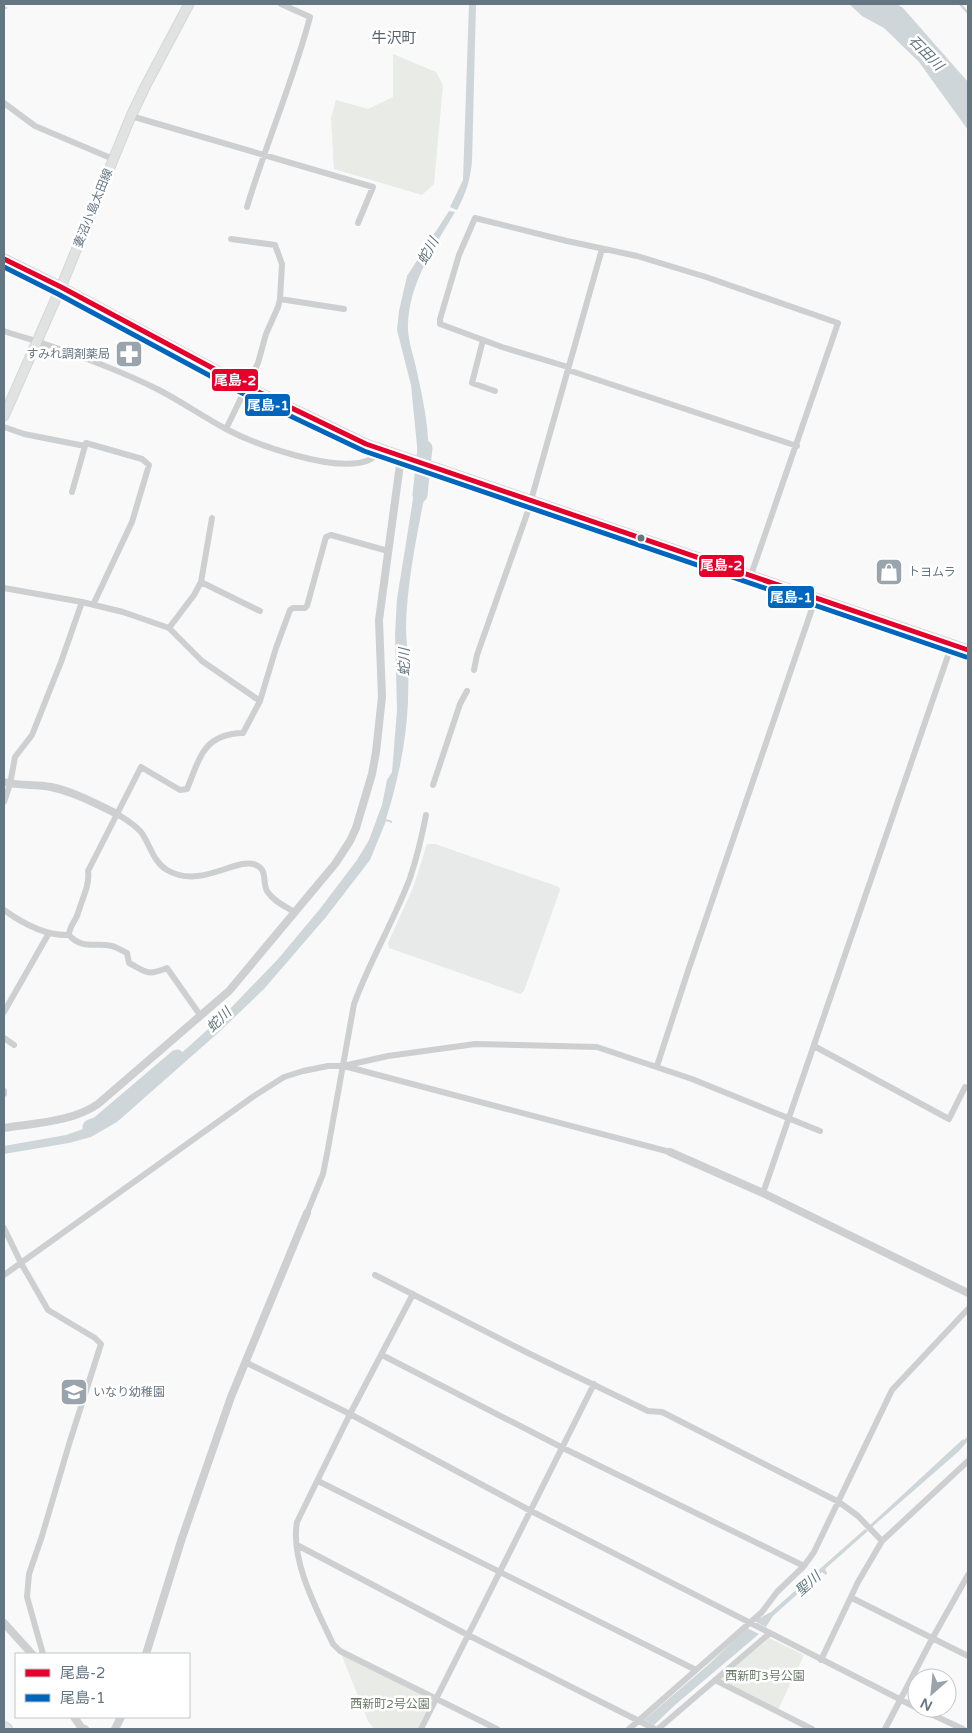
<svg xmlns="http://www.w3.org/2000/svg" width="972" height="1733" font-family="'Varela Round','Noto Sans JP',sans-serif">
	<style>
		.built { fill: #e8e9e9 }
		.green { fill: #e8ebe6 }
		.water { fill: #ced6d9 }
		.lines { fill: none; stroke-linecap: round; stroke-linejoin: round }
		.stream { stroke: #ced6d9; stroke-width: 2.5 }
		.river { stroke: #ced6d9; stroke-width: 15 }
		.secondary-casing { stroke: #d5d6d7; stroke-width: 11 }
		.trunk-casing { stroke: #d5d6d6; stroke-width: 14 }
		.minor { stroke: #cecfd0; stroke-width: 6 }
		.tertiary { stroke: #cecfd0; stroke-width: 8 }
		.secondary { stroke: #e1e2e2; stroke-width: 9 }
		.trunk { stroke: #e1e2e2; stroke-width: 11 }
		.bus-1-casing { stroke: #fff; stroke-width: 9 }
		.bus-2-casing { stroke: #fff; stroke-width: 9 }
		.bus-1 { stroke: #e4002b; stroke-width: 5 }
		.bus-2 { stroke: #0065bd; stroke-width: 5 }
		.bus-dot { fill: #657683; stroke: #fff; stroke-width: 2 }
		.labels { text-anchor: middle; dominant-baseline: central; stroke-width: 5; stroke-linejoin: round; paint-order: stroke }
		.street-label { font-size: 12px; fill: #657683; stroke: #fff }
		.poi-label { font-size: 12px; fill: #657683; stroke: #fff; text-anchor: start }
		.park-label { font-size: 12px; fill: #687a64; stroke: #fff }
		.water-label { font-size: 14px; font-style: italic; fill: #60757c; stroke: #fff }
		.quarter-label { font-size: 15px; fill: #57646e; stroke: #fff }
		.line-badge { stroke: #fff; stroke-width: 2 }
		.badge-label { font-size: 14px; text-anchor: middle; font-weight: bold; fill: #fff }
	</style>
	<rect width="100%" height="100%" fill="#f9f9f9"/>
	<path class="built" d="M 427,844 L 435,844 L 559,887 L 560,890 L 524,991 L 520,994 L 389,948 L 388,943 L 413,888 Z"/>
	<path class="green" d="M 393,54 L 436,72 L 443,85 L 434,184 L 422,195 L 334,169 L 331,118 L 336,100 L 368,109 L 393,97 Z
		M 769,1638 L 804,1655 L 777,1712 L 717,1682 Z
		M 340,1651 L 436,1698 L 421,1729 L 374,1729 L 368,1721 Z"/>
	<path class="water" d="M 469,4 L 476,4 L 472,162 C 470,180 466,194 457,210 L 450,207 L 463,180 Z
		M 849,4 L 897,4 L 903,8 L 968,82 L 968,130 L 919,62 L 884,28 L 862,16 Z
		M 449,211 L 455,212 C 434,248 410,281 408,323 C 407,340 414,356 417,372 C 423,400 430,430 428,459 L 418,456 L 411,385 L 397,330 L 399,311 L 407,276 Z
		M 417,474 L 428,478 C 419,526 407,578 406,628 C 406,639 408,650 408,662 C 409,676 408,690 408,703 C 406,743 398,781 386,819 L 392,821 L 392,823 L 386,821 L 370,860 L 326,917 L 264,989 L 218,1033 L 117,1122 L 91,1137 L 69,1143 L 4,1154 L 4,1146 L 66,1135 L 95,1125 L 136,1094 L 226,1013 L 278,959 L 319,910 L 357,860 L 369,840 L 376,821 L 382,805 L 387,780 L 392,772 L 397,710 L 395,633 L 397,599 Z
		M 963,1439 L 967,1442 L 959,1451 L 872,1527 L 870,1525 Z
		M 865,1529 L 868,1531 L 825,1569 L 827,1573 L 826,1575 L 822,1572 L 773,1616 L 766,1627 L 754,1621 L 771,1612 Z
		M 747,1628 L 759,1634 L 675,1705 L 654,1725 L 644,1720 L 707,1666 Z"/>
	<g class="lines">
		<path class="stream" d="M 960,4 L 968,13
			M 4,7 L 6,8
			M 963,1443 L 968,1438"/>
		<path class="river" d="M 420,495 L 425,448
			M 90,1127 L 98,1124 L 177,1057"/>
		<g class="secondary-casing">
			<path id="secondary" d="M 4,259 L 61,287 L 246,386 L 366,444 L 968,650
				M 4,416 L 61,287 L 131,116 L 146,85 L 189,4"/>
		</g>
		<g class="trunk-casing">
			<path id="trunk" d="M 4,1728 L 6,1729"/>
		</g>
		<path class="minor" d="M 4,103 L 35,126 L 113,159
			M 131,116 L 373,187 L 358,223
			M 247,207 C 266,143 293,82 310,17 L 281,4
			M 280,299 L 344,309
			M 4,331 C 15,335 26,338 36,341 C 75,354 121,371 157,389 C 181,401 203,417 226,429 C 256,445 337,474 369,460 C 374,458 377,454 379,449
			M 483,340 L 472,383 L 495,391
			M 568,367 L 502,347 L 440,324 L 440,319 L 459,255 L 475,218 L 567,241 L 637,256 L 706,277 L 838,323 L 751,575
			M 568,370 L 797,446
			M 4,427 L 24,434 L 85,446 L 86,443 L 142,459 L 149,465 L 132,522 L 93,605
			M 226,429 L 258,363 L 266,334 L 278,307 L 280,299 L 282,264 L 275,245 L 231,239
			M 72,492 L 85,446
			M 201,582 L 260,611
			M 4,588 L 82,602 L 123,612 L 169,628 L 202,661 L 260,701
			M 169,628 L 194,595 L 201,582 L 212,518
			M 474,670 L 477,655 L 528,511 L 602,249
			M 433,785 L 460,704 L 467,691
			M 4,802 L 10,784 L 15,757 L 32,735 L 61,662 L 82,602
			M 117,814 C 125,819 134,824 141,832 C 150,844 153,862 167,870 C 201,890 237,856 256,865 C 268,870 262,882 267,891 C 273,901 285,906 294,912
			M 4,910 C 22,923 46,936 69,935 C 82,950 96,942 112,946 C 117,947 122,951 127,953 L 129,963 C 148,973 147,976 167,968 L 200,1015
			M 69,935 C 69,926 76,921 78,913 C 82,899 90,885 88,871 L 141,767 L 180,790 L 187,789 C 200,758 203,734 243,733 L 260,701 L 276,648 L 290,610 L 293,608 L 305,608 L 307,606 L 326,537 L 331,535 L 388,551
			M 4,1012 L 49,933
			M 4,1038 L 14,1045
			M 814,1046 L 949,1119 L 965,1087 L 968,1088
			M 344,1066 L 670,1152
			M 657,1066 L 688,971 L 816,597
			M 4,1091 L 4,1094
			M 763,1193 L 952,644
			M 307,1213 L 323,1174 L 327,1154 L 354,1004 C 370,960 394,921 410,878 C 417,857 422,836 426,815
			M 4,1228 L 21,1263 L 48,1310 L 95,1338 L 101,1344 L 70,1441 L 42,1536 L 29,1574 L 27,1597 L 43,1654
			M 4,1275 L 254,1096 L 284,1077 L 303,1071 L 328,1066 L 343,1066 L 388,1056 L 475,1044 L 597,1047 L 692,1079 L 820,1131
			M 375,1275 L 528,1353 L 648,1411 L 662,1412 L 839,1502 L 858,1516 L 882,1541
			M 413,1294 L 350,1414 L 297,1522 C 290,1560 317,1610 333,1644 L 340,1651 L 497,1729
			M 382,1355 L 563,1448 L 804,1566
			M 245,1362 L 350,1414 L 531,1511 L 917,1708
			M 318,1481 L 696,1670
			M 297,1545 L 468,1635 L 655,1729
			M 852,1598 L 968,1656
			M 821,1660 L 858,1582 L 882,1541 L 968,1461
			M 715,1680 L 812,1729
			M 918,1708 L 963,1729
			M 421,1729 L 594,1384
			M 629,1729 L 762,1612 L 777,1592 L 804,1566 L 814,1552 L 892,1390 L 968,1309
			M 658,1729 L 770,1633
			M 885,1729 L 932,1639 L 968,1575"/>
		<path class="tertiary" d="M 4,782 C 19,786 35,784 51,787 C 74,792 95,803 117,814
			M 4,1128 C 35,1123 72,1122 98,1104 L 229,991 L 335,864 L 350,841 L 356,828 L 372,774 L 376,752 L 382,697 L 379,620 L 401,457
			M 670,1152 L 763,1193 L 968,1293
			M 4,1623 L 32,1654
			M 146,1654 L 182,1538 L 231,1397 L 307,1213
			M 74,1717 L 81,1727 L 85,1729
			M 115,1729 L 121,1717"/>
		<use href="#secondary" class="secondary"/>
		<use href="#trunk" class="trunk"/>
		<g class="bus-1-casing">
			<path id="bus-1" d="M 4,259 L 61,287 L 246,386 L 366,444 L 968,650"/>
		</g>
		<g class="bus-2-casing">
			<path id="bus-2" d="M 4,267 L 58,294 L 242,393 L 364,451 L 966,657"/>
		</g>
		<use href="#bus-1" class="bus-1"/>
		<use href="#bus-2" class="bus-2"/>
	</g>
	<defs>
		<g id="pharmacy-square" transform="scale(1.4375)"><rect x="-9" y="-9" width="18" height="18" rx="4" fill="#99a4ac" stroke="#fff"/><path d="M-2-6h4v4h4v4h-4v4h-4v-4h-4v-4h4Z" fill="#fff"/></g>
		<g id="shop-square" transform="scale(1.4375)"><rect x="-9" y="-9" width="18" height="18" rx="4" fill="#99a4ac" stroke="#fff"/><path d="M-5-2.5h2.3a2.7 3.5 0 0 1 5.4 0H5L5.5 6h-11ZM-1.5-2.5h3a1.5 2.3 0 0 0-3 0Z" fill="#fff"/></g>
		<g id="school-square" transform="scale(1.4375)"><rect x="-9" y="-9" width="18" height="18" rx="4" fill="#99a4ac" stroke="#fff"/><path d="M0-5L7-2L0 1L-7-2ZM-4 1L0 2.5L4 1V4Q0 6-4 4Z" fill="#fff"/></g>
	</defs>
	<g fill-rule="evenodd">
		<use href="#pharmacy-square" x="129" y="354"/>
		<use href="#shop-square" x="889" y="572"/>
		<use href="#school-square" x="74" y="1392"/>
	</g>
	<circle class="bus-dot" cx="641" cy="538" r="4.5"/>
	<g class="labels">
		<g class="street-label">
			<text transform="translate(93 208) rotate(-68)">妻沼小島太田線</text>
		</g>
		<g class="poi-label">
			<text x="110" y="354" text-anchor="end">すみれ調剤薬局</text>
			<text x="908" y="572">トヨムラ</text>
			<text x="93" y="1392">いなり幼稚園</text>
		</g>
		<g class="park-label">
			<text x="765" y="1676">西新町3号公園</text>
			<text x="390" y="1704">西新町2号公園</text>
		</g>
		<g class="water-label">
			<text transform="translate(926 53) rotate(45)">石田川</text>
			<text transform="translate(428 251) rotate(-61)">蛇川</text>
			<text transform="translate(404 662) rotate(-90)">蛇川</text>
			<text transform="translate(219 1020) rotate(-45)">蛇川</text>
			<text transform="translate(808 1584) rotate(-42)">聖川</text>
		</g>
		<g class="quarter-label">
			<text x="394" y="38">牛沢町</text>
		</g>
	</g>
	<g class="line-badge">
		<rect x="211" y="368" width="48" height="24" rx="5" fill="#e4002b"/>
		<rect x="244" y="393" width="47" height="24" rx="5" fill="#0065bd"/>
		<rect x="698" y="554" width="47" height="24" rx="5" fill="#e4002b"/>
		<rect x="767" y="585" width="48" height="24" rx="5" fill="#0065bd"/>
	</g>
	<g class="badge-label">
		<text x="235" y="385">尾島-2</text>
		<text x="268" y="410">尾島-1</text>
		<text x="721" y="570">尾島-2</text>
		<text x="791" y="602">尾島-1</text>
	</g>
	<rect width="972" height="1733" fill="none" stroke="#657683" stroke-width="10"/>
	<rect x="15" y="1653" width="175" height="65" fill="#ffffff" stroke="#c1c8cd"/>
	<rect x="25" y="1669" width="25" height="8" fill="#e4002b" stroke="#c1c8cd"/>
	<text x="60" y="1678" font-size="15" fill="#657683">尾島-2</text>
	<rect x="25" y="1694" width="25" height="8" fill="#0065bd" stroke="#c1c8cd"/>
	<text x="60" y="1703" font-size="15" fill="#657683">尾島-1</text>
	<g transform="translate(932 1693) rotate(207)"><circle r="24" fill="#ffffff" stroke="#c1c8cd"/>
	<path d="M0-4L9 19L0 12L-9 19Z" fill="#99a4ac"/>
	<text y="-8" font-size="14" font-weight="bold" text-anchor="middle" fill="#657683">N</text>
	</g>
</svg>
